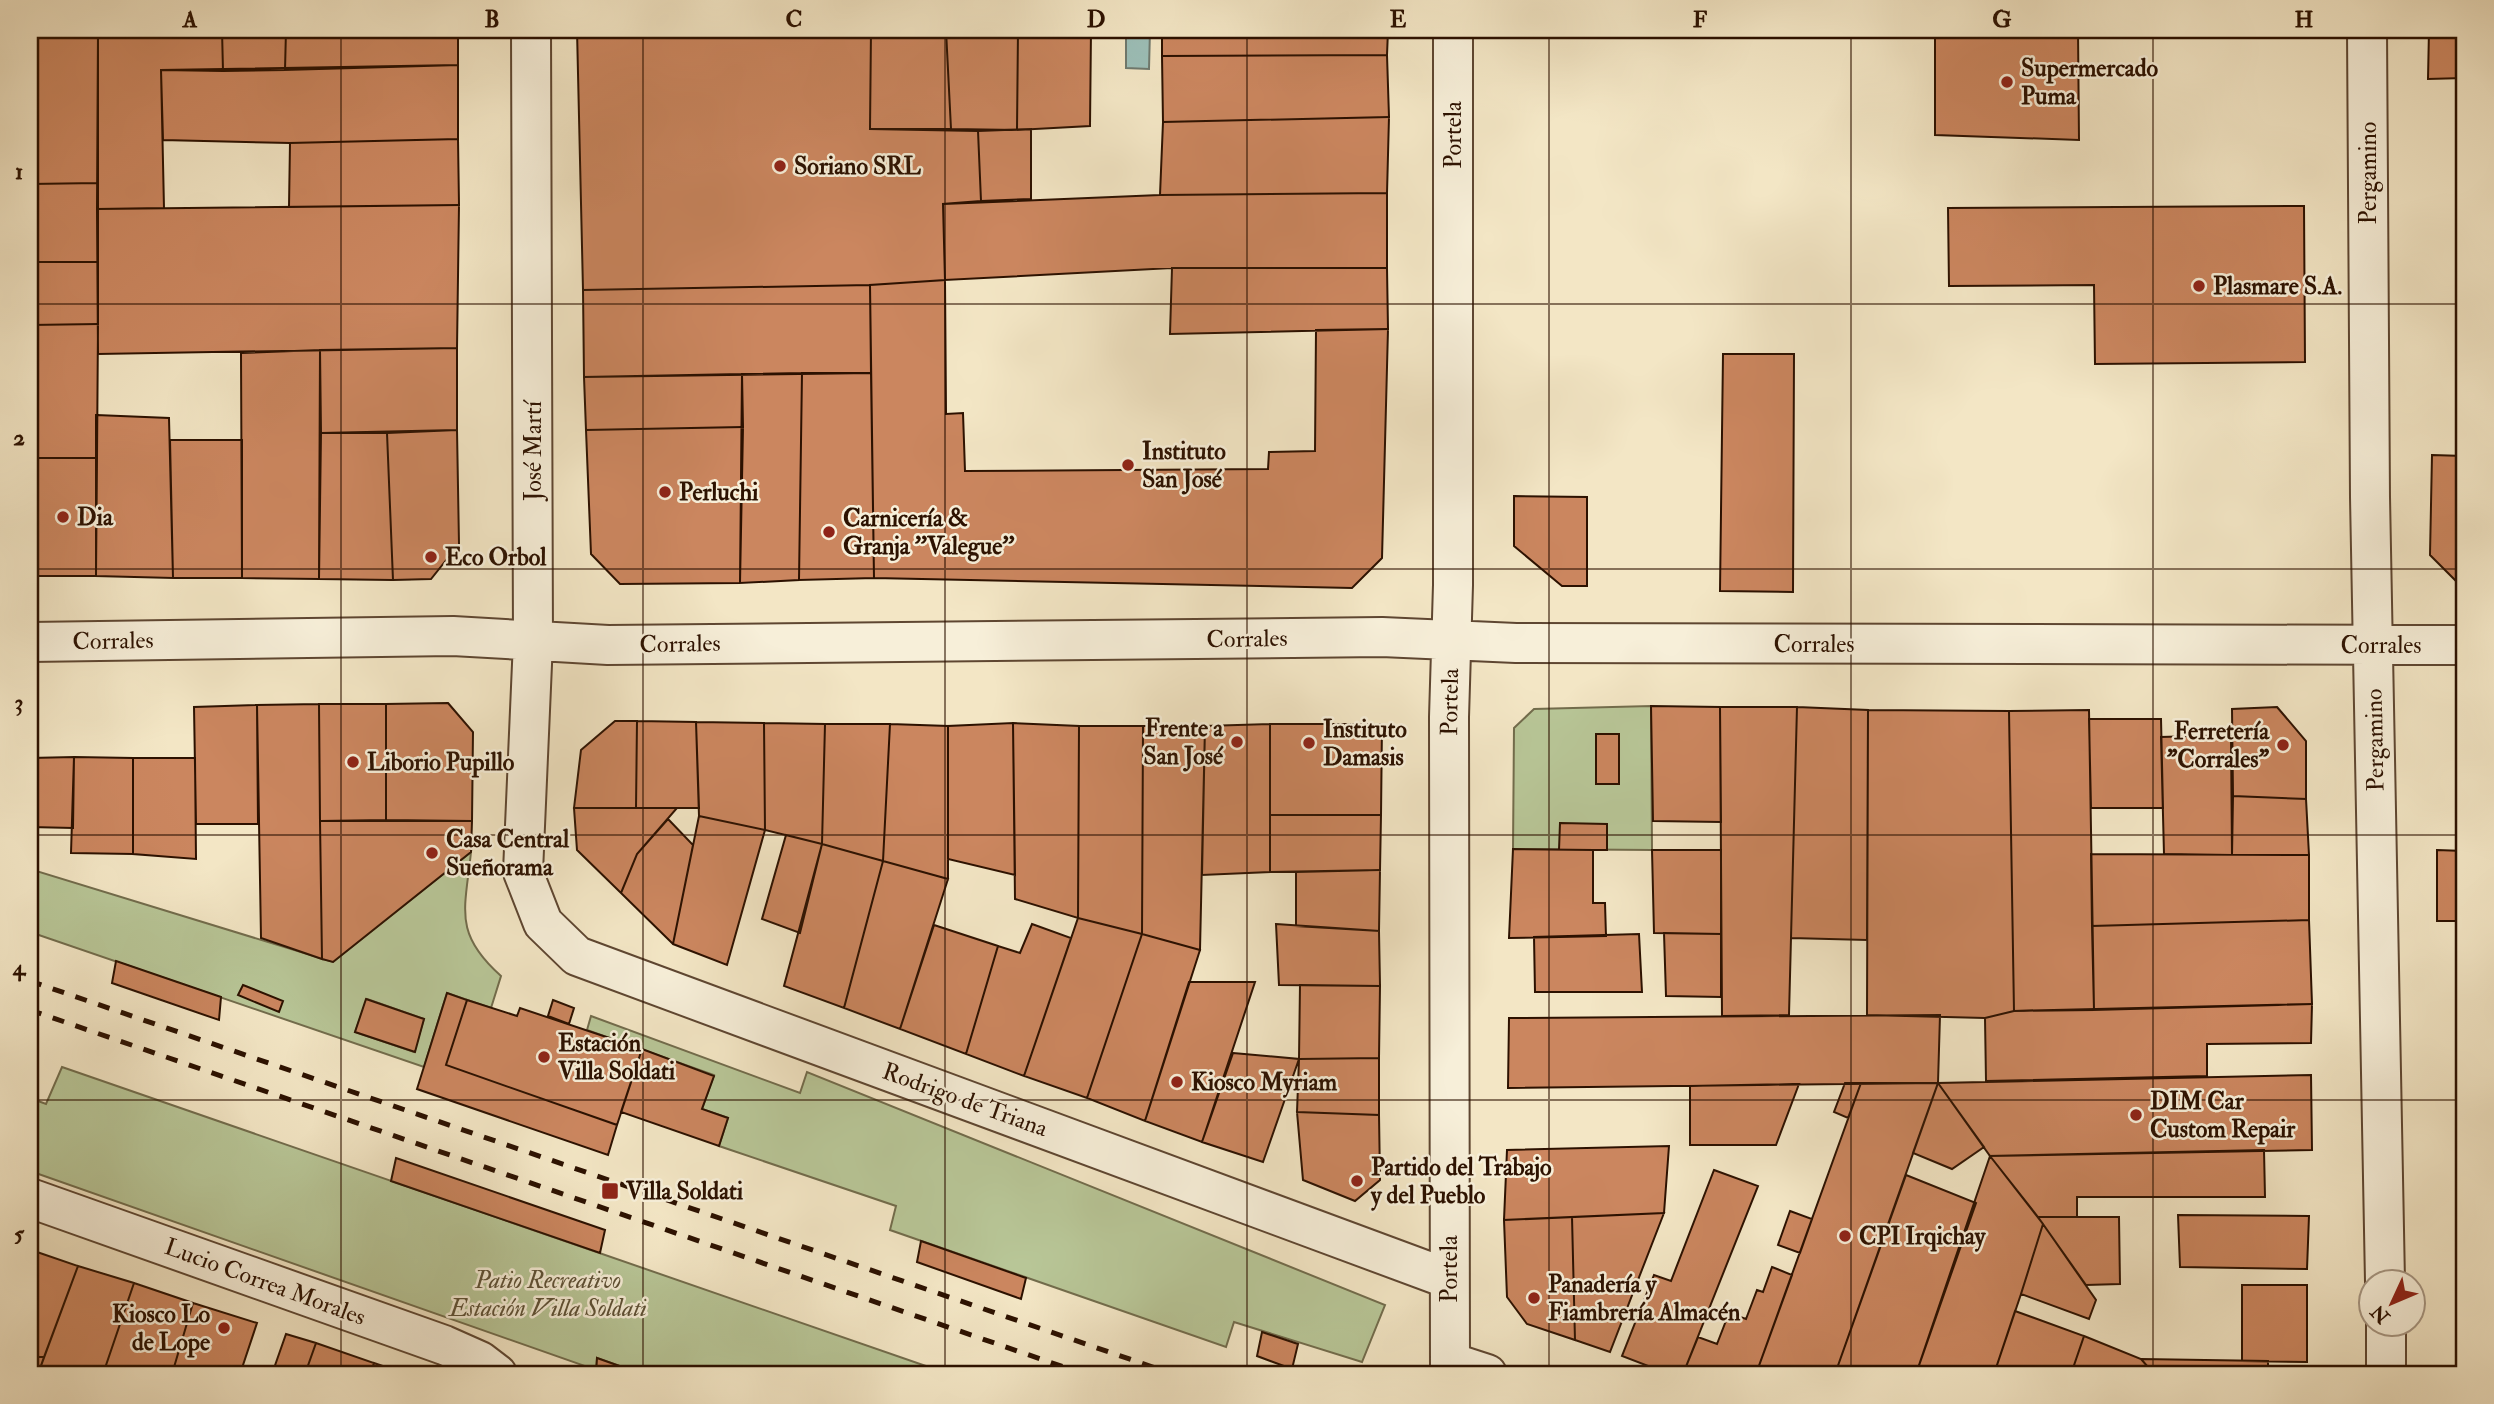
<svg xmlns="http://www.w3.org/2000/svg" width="2494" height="1404" font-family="'IM FELL Double Pica',serif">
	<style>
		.green { fill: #b8c697; stroke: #726c4c; stroke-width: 2; fill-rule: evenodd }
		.water { fill: #9cbfb8; stroke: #6f796e; stroke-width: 2 }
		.building { fill: #cb865f; stroke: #2c1100; stroke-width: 2 }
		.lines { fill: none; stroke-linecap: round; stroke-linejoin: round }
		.street-casing { stroke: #5e4631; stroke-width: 42 }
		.street { stroke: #f7efd9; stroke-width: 38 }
		.rail { stroke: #2c1100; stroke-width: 5; stroke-dasharray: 12 12; stroke-linecap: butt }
		.grid { fill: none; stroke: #2c1100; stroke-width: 2; stroke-opacity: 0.55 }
		.poi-dot { fill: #8f2418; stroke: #f7efd9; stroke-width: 2.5 }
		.labels { text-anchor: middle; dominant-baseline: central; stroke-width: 5; stroke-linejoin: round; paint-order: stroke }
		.poi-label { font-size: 24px; font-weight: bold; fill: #2c1100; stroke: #f7efd9; text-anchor: start }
		.street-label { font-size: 24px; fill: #2c1100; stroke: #f7efd9 }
		.park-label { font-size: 24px; font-style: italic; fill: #5d5035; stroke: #f7efd9 }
		.neatline { fill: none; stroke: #2c1100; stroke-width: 2.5 }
		.grid-label { font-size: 23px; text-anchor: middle; font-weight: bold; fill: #2c1100 }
	</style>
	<rect width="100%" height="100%" fill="#f3e6c5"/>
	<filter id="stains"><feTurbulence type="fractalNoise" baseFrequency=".00286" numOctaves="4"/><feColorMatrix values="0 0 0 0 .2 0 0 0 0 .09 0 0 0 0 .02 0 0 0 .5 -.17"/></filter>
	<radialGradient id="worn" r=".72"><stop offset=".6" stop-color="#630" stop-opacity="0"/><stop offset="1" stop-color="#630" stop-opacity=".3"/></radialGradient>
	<path class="green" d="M 1651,706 L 1652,850 L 1513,849 L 1514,728 L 1534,709 Z
		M 471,852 C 465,910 453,933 501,976 L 491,1008 L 447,993 L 424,1067 L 30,932 L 30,869 L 333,962 ZM 367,999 L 424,1019 L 414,1052 L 355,1032 Z
		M 591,1016 L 800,1093 L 807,1072 L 1385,1305 L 1362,1362 L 1234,1322 L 1226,1347 L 890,1230 L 896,1206 L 719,1146 L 728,1118 L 702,1109 L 714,1075 L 587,1030 Z
		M 62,1067 L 949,1374 L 642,1374 L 597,1358 L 596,1370 L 30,1171 L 30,1098 L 46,1104 Z"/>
	<path class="water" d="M 1126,30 L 1150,30 L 1149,69 L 1126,68 Z"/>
	<path class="building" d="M 30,30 L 98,30 L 98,183 L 30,184 Z
		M 98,30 L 222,30 L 223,71 L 161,70 L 164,208 L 97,209 Z
		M 222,30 L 286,30 L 285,70 L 223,71 Z
		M 286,30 L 458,30 L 458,65 L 285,70 Z
		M 577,30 L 871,30 L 870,129 L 978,131 L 981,201 L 943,204 L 945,280 L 870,285 L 583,290 Z
		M 871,30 L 946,30 L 951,129 L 870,129 Z
		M 946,30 L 1018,30 L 1017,130 L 951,129 Z
		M 1018,30 L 1091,30 L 1090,126 L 1017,130 Z
		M 1162,30 L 1388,30 L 1387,55 L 1162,56 Z
		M 1935,30 L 2078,30 L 2079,140 L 1935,135 Z
		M 2429,30 L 2464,30 L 2464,78 L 2428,79 Z
		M 1387,55 L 1389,117 L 1163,122 L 1162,56 Z
		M 458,65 L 458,139 L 290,143 L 163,140 L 161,70 Z
		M 1389,117 L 1387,193 L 1160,195 L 1163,122 Z
		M 1031,129 L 1031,199 L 981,201 L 978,131 Z
		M 458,139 L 459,205 L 289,207 L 290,143 Z
		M 98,183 L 98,262 L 30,262 L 30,184 Z
		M 1387,193 L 1387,268 L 1172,268 L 945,280 L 943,204 L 1160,195 Z
		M 459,205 L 457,348 L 98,354 L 97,209 Z
		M 2304,206 L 2305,362 L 2095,364 L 2094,285 L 1949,286 L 1948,208 Z
		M 30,262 L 98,262 L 98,324 L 30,325 Z
		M 1172,268 L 1387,268 L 1388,329 L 1170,334 Z
		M 945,280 L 946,414 L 963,413 L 965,471 L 1268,469 L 1269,452 L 1315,451 L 1316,330 L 1388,329 L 1382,558 L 1352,588 L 874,578 L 870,285 Z
		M 870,285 L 871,373 L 584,377 L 583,290 Z
		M 98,324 L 97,458 L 30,458 L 30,325 Z
		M 457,348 L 457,430 L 321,433 L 320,350 Z
		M 320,350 L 319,579 L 242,578 L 241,353 Z
		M 1723,354 L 1794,354 L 1793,592 L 1720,591 Z
		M 802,373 L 871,373 L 874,578 L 799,580 Z
		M 802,373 L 799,580 L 740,583 L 742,374 Z
		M 742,374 L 743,427 L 586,430 L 584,377 Z
		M 96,415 L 169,418 L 173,578 L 96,576 Z
		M 743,427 L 740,583 L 620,584 L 591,554 L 586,430 Z
		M 457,430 L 459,544 L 431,579 L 393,580 L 387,433 Z
		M 321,433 L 387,433 L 393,580 L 319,579 Z
		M 170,440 L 242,440 L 242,578 L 173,578 Z
		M 2432,455 L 2464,456 L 2464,589 L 2430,555 Z
		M 30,458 L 97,458 L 96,576 L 30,576 Z
		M 1514,496 L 1587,497 L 1587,586 L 1562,586 L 1514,546 Z
		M 448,703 L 473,732 L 472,821 L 386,820 L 386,704 Z
		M 319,704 L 386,704 L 386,820 L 320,821 Z
		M 319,704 L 320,821 L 322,959 L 261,938 L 257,705 Z
		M 257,705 L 258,824 L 196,824 L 194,707 Z
		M 1651,706 L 1720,707 L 1721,822 L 1653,821 Z
		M 1720,707 L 1797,707 L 1789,1015 L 1722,1016 Z
		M 1797,707 L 1868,710 L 1867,940 L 1791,938 Z
		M 2277,707 L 2306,741 L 2306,799 L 2233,796 L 2232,709 Z
		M 1868,710 L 2009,711 L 2014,1011 L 1985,1018 L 1867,1015 Z
		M 2089,710 L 2094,1010 L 2014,1011 L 2009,711 Z
		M 2089,719 L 2161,719 L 2163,808 L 2091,808 Z
		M 615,721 L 637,721 L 636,808 L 574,808 L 581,750 Z
		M 637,721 L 696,722 L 699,808 L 636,808 Z
		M 696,722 L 764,723 L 765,830 L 699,816 Z
		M 764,723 L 825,724 L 822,844 L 765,830 Z
		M 1013,723 L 1015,875 L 948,859 L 948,726 Z
		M 1013,723 L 1079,726 L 1078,918 L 1015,899 Z
		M 825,724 L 890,724 L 883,861 L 822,844 Z
		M 890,724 L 948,726 L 948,879 L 883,861 Z
		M 1270,724 L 1270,872 L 1202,875 L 1205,726 Z
		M 1270,724 L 1382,724 L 1381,815 L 1270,815 Z
		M 1079,726 L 1143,726 L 1142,934 L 1078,918 Z
		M 1143,726 L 1205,726 L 1200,950 L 1142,934 Z
		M 1596,734 L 1619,734 L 1619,784 L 1596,784 Z
		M 2231,735 L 2232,855 L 2164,854 L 2161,737 Z
		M 74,757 L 133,758 L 133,854 L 71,853 Z
		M 74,757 L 73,828 L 30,827 L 30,758 Z
		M 133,758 L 195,758 L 196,859 L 133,854 Z
		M 2233,796 L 2306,799 L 2309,855 L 2232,855 Z
		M 574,808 L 677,808 L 637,854 L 621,893 L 577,850 Z
		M 1270,815 L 1381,815 L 1380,870 L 1270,872 Z
		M 699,816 L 765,830 L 727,965 L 673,944 Z
		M 668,819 L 693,845 L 673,944 L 621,893 L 637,854 Z
		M 320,821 L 472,821 L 471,852 L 333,962 L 322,959 Z
		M 1560,823 L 1607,824 L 1607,850 L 1559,850 Z
		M 786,835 L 822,844 L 800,933 L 762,919 Z
		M 822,844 L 883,861 L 844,1008 L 784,986 Z
		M 1513,849 L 1593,850 L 1593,903 L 1605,903 L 1606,936 L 1509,938 Z
		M 1652,850 L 1721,850 L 1721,934 L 1654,933 Z
		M 2437,850 L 2464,851 L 2464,921 L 2437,921 Z
		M 2091,854 L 2309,855 L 2309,920 L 2092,926 Z
		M 883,861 L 948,879 L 900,1029 L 844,1008 Z
		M 1380,870 L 1379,931 L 1296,926 L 1296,872 Z
		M 1078,918 L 1142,934 L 1087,1098 L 1024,1076 Z
		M 2309,920 L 2312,1004 L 2094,1010 L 2092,926 Z
		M 1032,924 L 1071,938 L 1024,1076 L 966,1054 L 998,946 L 1020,953 Z
		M 1276,924 L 1379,931 L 1380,986 L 1279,985 Z
		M 934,925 L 998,946 L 966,1054 L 900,1029 Z
		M 1664,933 L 1721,934 L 1721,997 L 1666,996 Z
		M 1142,934 L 1200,950 L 1145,1121 L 1087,1098 Z
		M 1639,934 L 1642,992 L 1535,992 L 1534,937 Z
		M 116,961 L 221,997 L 219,1020 L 112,983 Z
		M 1189,982 L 1255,982 L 1202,1142 L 1145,1121 Z
		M 243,985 L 283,1001 L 279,1012 L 238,995 Z
		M 1300,985 L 1380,986 L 1379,1058 L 1299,1059 Z
		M 447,993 L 467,1000 L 446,1065 L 617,1125 L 608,1155 L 417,1089 Z
		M 366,999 L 424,1019 L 415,1052 L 355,1032 Z
		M 467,1000 L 517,1016 L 520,1008 L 642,1049 L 617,1125 L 446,1065 Z
		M 553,1000 L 574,1008 L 569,1024 L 548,1016 Z
		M 2312,1004 L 2311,1043 L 2207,1044 L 2207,1076 L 1986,1081 L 1985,1018 L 2014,1011 Z
		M 1940,1015 L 1938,1083 L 1508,1088 L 1509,1018 Z
		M 642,1049 L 714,1076 L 702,1109 L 728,1118 L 719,1146 L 621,1112 Z
		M 1233,1053 L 1299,1059 L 1263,1162 L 1202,1142 Z
		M 1379,1058 L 1379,1115 L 1297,1112 L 1299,1059 Z
		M 2311,1075 L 2312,1150 L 1990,1156 L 1938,1083 Z
		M 1845,1083 L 1861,1083 L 1848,1118 L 1834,1112 Z
		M 1861,1083 L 1938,1083 L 1835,1374 L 1756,1374 Z
		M 1938,1083 L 1984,1147 L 1952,1169 L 1913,1153 Z
		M 1799,1084 L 1776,1145 L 1690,1145 L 1690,1086 Z
		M 1297,1112 L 1379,1115 L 1380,1180 L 1355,1201 L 1303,1180 Z
		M 1669,1146 L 1664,1213 L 1504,1220 L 1507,1150 Z
		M 2264,1150 L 2265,1197 L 2077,1197 L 2077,1217 L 2038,1217 L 1990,1156 Z
		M 1990,1156 L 2043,1224 L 2021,1294 L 1994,1374 L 1916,1374 Z
		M 396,1158 L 605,1230 L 600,1253 L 391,1181 Z
		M 1714,1170 L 1758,1186 L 1683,1374 L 1669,1374 L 1622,1356 L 1654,1275 L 1671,1281 Z
		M 1906,1175 L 1976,1203 L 1916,1374 L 1835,1374 Z
		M 1790,1211 L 1812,1219 L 1800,1253 L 1778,1245 Z
		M 1664,1213 L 1610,1352 L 1575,1340 L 1572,1217 Z
		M 2178,1215 L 2309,1216 L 2307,1269 L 2180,1267 Z
		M 1572,1217 L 1575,1340 L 1527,1324 L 1507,1297 L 1504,1220 Z
		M 2038,1217 L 2119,1217 L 2120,1284 L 2086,1285 Z
		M 2043,1224 L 2096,1300 L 2089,1319 L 2021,1294 Z
		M 921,1241 L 1026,1278 L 1021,1299 L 917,1262 Z
		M 37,1252 L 78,1266 L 44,1357 L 30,1357 L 30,1273 Z
		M 78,1266 L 134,1283 L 103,1374 L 38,1374 Z
		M 1772,1267 L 1792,1275 L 1756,1374 L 1683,1374 L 1698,1337 L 1717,1344 L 1729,1313 L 1746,1319 L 1757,1290 L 1763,1292 Z
		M 134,1283 L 193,1303 L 172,1374 L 103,1374 Z
		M 2242,1285 L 2307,1285 L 2307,1362 L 2242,1361 Z
		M 193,1303 L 257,1323 L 240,1374 L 172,1374 Z
		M 2015,1311 L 2084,1336 L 2071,1374 L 1994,1374 Z
		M 1262,1332 L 1298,1344 L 1292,1369 L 1257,1356 Z
		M 286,1334 L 316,1343 L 305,1374 L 272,1374 Z
		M 2084,1336 L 2141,1359 L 2149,1368 L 2147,1374 L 2071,1374 Z
		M 316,1343 L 374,1363 L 370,1374 L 305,1374 Z
		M 30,1357 L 44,1357 L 38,1374 L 30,1374 Z
		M 597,1358 L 642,1374 L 596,1374 Z
		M 2141,1359 L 2268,1361 L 2268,1374 L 2154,1374 Z
		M 374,1363 L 406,1374 L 370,1374 Z"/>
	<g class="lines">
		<g class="street-casing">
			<path id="street" d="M 531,30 L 533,641 L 523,872 L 543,923 L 577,956 L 1449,1279
				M 2367,30 L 2370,497 L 2385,1282
				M 30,642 L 453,636 L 608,645 L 1382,637 L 1516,643 L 2464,645
				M 30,1198 L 444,1345 L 480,1361 L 497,1374
				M 2386,1324 L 2386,1374
				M 1450,1362 L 1487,1374
				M 1450,1374 L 1449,717 L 1453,585 L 1453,30"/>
		</g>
		<use href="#street" class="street"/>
		<path class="rail" d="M 30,981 L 1173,1374
			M 30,1010 L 1084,1374"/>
	</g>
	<path class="grid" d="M 341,30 L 341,1374M 643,30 L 643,1374M 945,30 L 945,1374M 1247,30 L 1247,1374M 1549,30 L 1549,1374M 1851,30 L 1851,1374M 2153,30 L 2153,1374M 30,304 L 2464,304M 30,569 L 2464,569M 30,835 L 2464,835M 30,1100 L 2464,1100"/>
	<g class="poi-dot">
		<circle cx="2007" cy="82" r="7"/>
		<circle cx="780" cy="166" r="7"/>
		<circle cx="2199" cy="286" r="7"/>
		<circle cx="1128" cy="465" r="7"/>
		<circle cx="665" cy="492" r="7"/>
		<circle cx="63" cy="517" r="7"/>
		<circle cx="829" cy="532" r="7"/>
		<circle cx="431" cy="557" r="7"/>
		<circle cx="1237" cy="742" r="7"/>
		<circle cx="1309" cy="743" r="7"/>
		<circle cx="2283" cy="745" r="7"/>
		<circle cx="353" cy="762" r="7"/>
		<circle cx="432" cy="853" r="7"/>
		<circle cx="544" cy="1057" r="7"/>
		<circle cx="1177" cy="1082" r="7"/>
		<circle cx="2136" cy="1115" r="7"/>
		<circle cx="1357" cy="1181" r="7"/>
		<rect x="601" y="1182" width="18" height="18" rx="3.5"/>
		<circle cx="1845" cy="1236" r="7"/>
		<circle cx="1534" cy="1298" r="7"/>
		<circle cx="224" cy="1328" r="7"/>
	</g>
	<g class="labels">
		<g class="poi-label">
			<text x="2021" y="68">Supermercado<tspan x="2021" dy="28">Puma</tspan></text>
			<text x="794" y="166">Soriano SRL</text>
			<text x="2213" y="286">Plasmare S.A.</text>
			<text x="1142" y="451">Instituto<tspan x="1142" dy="28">San José</tspan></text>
			<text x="679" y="492">Perluchi</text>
			<text x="77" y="517">Dia</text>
			<text x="843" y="518">Carnicería &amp;<tspan x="843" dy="28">Granja ''Valegue''</tspan></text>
			<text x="445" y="557">Eco Orbol</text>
			<text x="1223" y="728" text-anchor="end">Frente a<tspan x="1223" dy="28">San José</tspan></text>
			<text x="1323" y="729">Instituto<tspan x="1323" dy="28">Damasis</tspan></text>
			<text x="2269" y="731" text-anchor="end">Ferretería<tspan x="2269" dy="28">"Corrales"</tspan></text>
			<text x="367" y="762">Liborio Pupillo</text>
			<text x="446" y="839">Casa Central<tspan x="446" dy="28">Sueñorama</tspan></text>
			<text x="558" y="1043">Estación<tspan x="558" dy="28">Villa Soldati</tspan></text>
			<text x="1191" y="1082">Kiosco Myriam</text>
			<text x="2150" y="1101">DIM Car<tspan x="2150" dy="28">Custom Repair</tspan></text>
			<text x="1371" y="1167">Partido del Trabajo<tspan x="1371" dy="28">y del Pueblo</tspan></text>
			<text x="626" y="1191">Villa Soldati</text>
			<text x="1859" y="1236">CPI Irqichay</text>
			<text x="1548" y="1284">Panadería y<tspan x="1548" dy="28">Fiambrería Almacén</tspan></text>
			<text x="210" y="1314" text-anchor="end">Kiosco Lo<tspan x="210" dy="28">de Lope</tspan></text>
		</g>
		<g class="street-label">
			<text transform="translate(1453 135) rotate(-90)">Portela</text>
			<text transform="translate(2368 173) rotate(-90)">Pergamino</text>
			<text transform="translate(533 451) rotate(-90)">José Martí</text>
			<text transform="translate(1247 639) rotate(-1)">Corrales</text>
			<text transform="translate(113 641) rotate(-1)">Corrales</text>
			<text transform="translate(680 644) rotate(-1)">Corrales</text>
			<text x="1814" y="644">Corrales</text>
			<text x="2381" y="645">Corrales</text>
			<text transform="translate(1450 702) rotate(-89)">Portela</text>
			<text transform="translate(2375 740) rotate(-91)">Pergamino</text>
			<text transform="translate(965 1100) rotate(20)">Rodrigo de Triana</text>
			<text transform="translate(1449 1269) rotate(-90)">Portela</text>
			<text transform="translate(265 1282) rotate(20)">Lucio Correa Morales</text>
		</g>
		<g class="park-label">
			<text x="548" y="1280">Patio Recreativo<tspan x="548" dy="28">Estación Villa Soldati</tspan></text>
		</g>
	</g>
	<rect width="2494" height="1404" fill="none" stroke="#f3e6c5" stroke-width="77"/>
	<g transform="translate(2392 1303) rotate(226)"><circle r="33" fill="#f7efd9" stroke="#a69682" stroke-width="2"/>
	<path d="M0-5L12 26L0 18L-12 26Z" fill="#8f2418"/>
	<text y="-10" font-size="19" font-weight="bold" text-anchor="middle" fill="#2c1100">N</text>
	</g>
	<rect x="38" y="38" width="2418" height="1328" class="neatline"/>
	<g class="grid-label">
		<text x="190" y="27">A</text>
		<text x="492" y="27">B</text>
		<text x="794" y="27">C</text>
		<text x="1096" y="27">D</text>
		<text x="1398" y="27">E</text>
		<text x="1700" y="27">F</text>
		<text x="2002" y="27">G</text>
		<text x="2304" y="27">H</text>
		<text x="19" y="179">1</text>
		<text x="19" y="445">2</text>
		<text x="19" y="710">3</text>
		<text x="19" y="975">4</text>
		<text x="19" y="1241">5</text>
	</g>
	<rect width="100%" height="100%" filter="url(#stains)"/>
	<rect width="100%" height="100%" fill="url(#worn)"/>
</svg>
